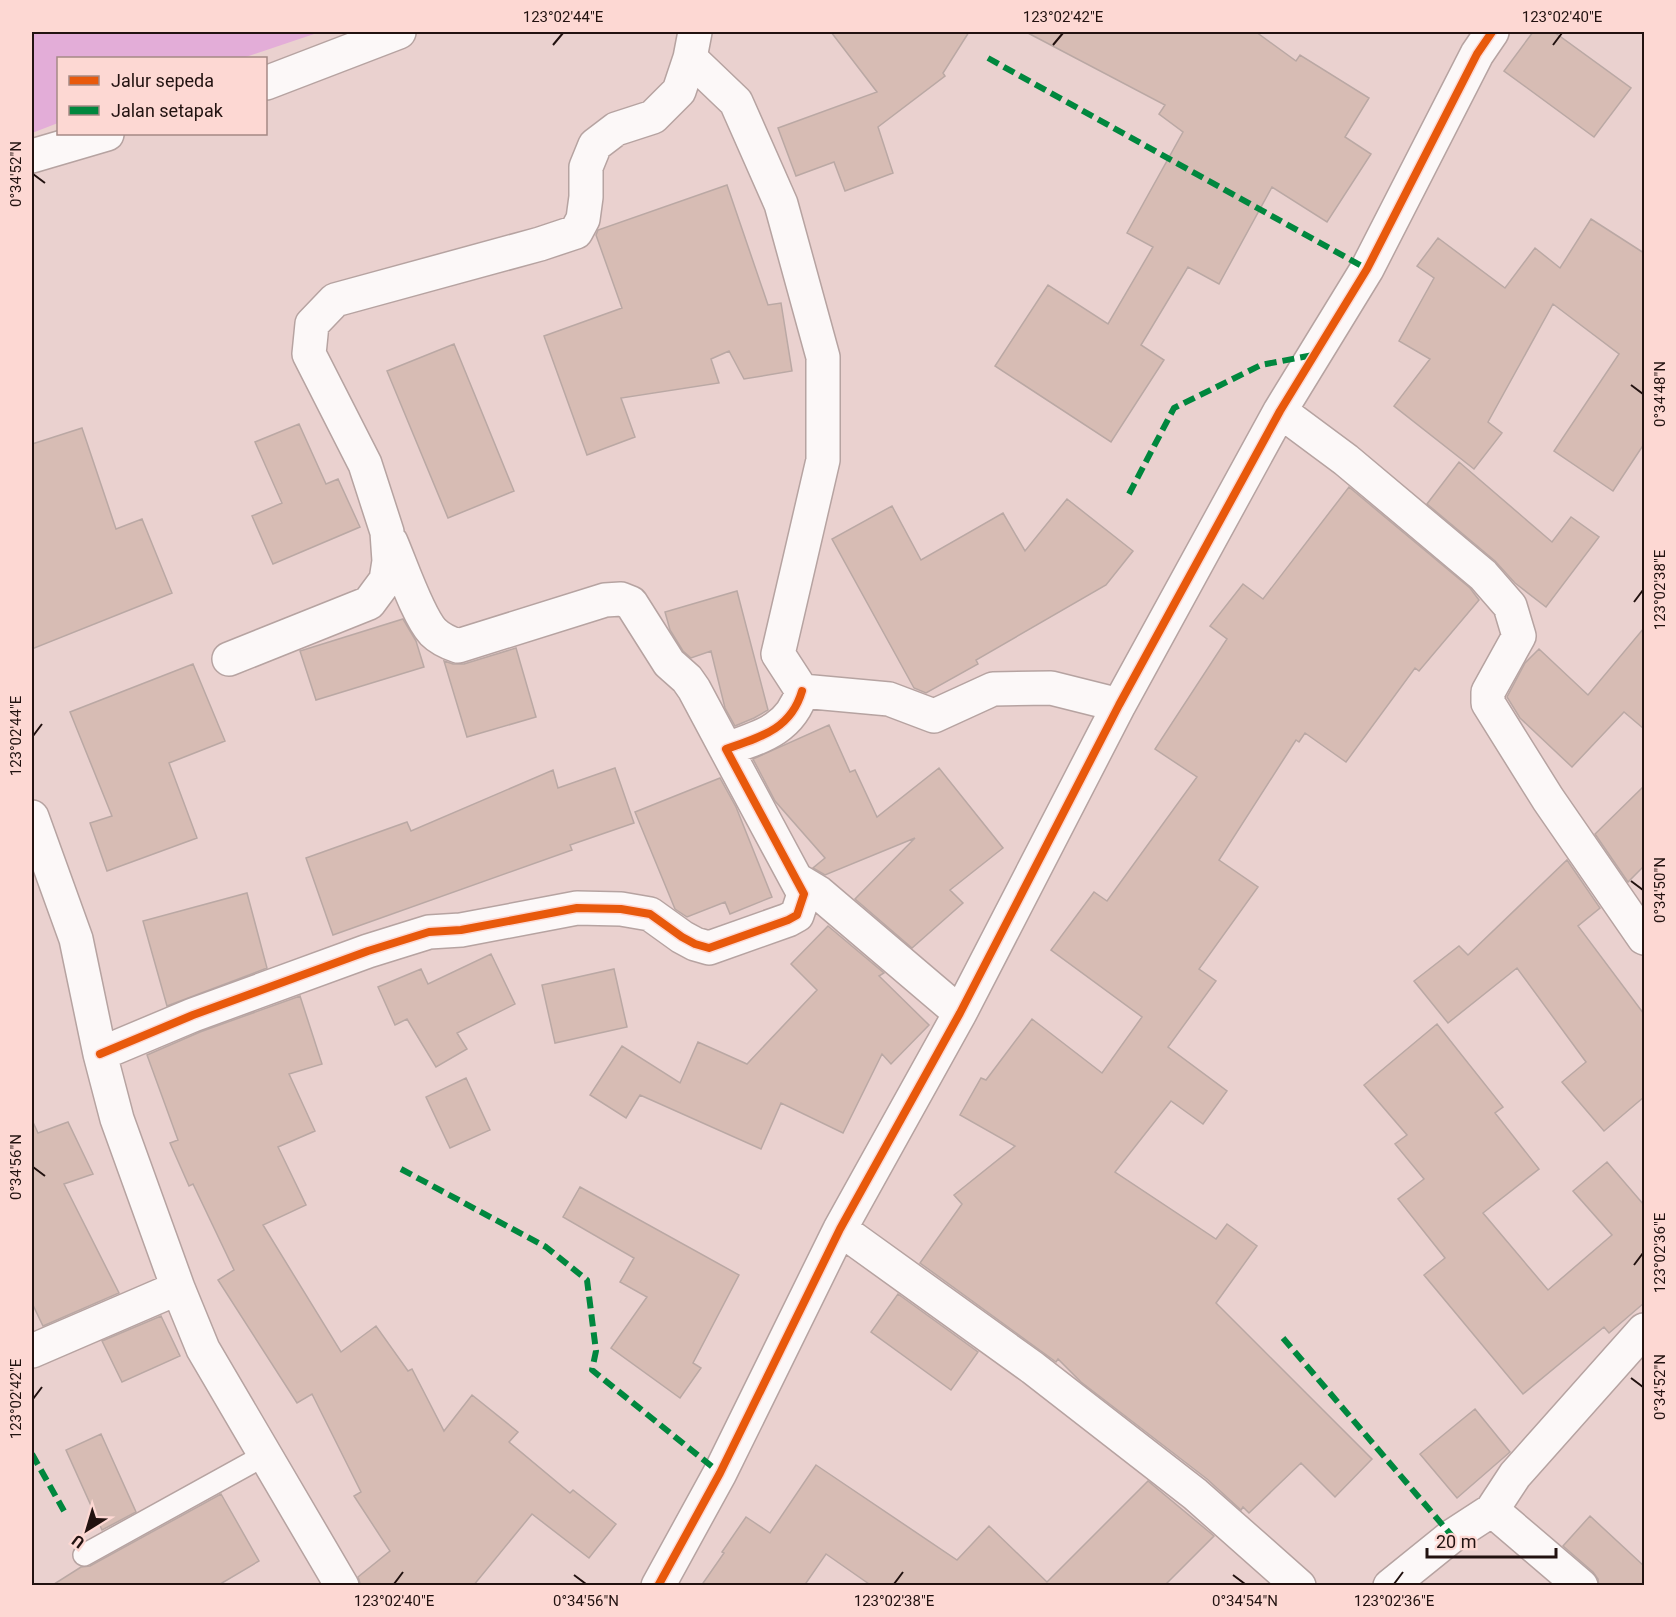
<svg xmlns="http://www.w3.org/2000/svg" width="1676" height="1617" font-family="Roboto,sans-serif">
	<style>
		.green { fill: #e3add8 }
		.building { fill: #d7bcb4; stroke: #baa8a4; stroke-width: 1.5 }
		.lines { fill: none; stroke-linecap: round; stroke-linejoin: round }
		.lane-casing { stroke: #b6a3a1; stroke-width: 24 }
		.street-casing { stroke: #b6a3a1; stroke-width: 36 }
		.lane { stroke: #fcf8f8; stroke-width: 21 }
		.street { stroke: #fcf8f8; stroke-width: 33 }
		.quiet { stroke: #00873e; stroke-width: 6; stroke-dasharray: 12 6; stroke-linecap: butt }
		.cycleway-casing { stroke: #fdd8d3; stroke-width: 11 }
		.cycleway { stroke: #e8590c; stroke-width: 8 }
		.ticks { fill: none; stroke: #221210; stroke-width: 2 }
		.neatline { fill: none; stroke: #221210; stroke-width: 2 }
		.ticks-label { font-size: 15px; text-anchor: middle; fill: #221210 }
	</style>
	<rect width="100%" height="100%" fill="#ead1cf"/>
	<path class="green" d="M 32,32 L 320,32 L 243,58 L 58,58 L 58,123 L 32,133 Z"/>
	<path class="building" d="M 831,32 L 969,32 L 943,73 L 945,76 L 878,127 L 893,173 L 845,191 L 834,162 L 796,176 L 778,128 L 877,92 Z
		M 1026,32 L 1256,32 L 1296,61 L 1300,55 L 1369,98 L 1345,137 L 1371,154 L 1327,222 L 1272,187 L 1219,284 L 1188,267 L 1141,345 L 1164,360 L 1111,442 L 995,366 L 1048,285 L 1108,324 L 1153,247 L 1127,233 L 1183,132 L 1159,114 L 1165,105 Z
		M 1533,32 L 1554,32 L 1631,88 L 1594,137 L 1504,71 Z
		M 727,185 L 768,305 L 781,303 L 792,371 L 744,379 L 729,351 L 711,359 L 719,383 L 621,398 L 635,437 L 587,455 L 544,336 L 622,308 L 596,235 L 598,230 Z
		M 1591,219 L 1644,253 L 1644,444 L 1613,491 L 1554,451 L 1619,354 L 1553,304 L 1488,422 L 1502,433 L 1474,469 L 1394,406 L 1430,359 L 1399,341 L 1434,278 L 1417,266 L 1438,238 L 1505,288 L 1535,248 L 1560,268 Z
		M 454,344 L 514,491 L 448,518 L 387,371 Z
		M 299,424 L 326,484 L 338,479 L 360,527 L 273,564 L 252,516 L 282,503 L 255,442 Z
		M 82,428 L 116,529 L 142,519 L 172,593 L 32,649 L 32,444 Z
		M 1459,462 L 1552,542 L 1571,517 L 1599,537 L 1546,607 L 1515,583 L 1495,561 L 1427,504 Z
		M 1349,487 L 1470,588 L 1479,600 L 1419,671 L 1415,668 L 1346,762 L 1305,733 L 1299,742 L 1296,740 L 1219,860 L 1258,887 L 1199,969 L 1216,981 L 1168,1047 L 1227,1091 L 1203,1124 L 1171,1101 L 1115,1172 L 1216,1239 L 1227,1224 L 1257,1246 L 1216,1303 L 1372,1459 L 1335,1497 L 1301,1463 L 1249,1513 L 1243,1507 L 1241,1510 L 1207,1479 L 1081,1382 L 1058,1359 L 1056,1362 L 920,1263 L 962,1204 L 954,1195 L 1015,1146 L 960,1115 L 981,1078 L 986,1080 L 1032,1019 L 1102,1073 L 1142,1017 L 1051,950 L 1094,892 L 1107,901 L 1197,777 L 1155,749 L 1227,639 L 1210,626 L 1243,584 L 1263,599 Z
		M 1067,499 L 1133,551 L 1106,585 L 976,660 L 978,664 L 926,693 L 914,688 L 832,539 L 892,506 L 921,560 L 1003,513 L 1025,551 Z
		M 737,591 L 768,710 L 754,718 L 735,726 L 725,708 L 711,651 L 691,658 L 683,651 L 670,630 L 665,612 Z
		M 403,619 L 416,641 L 424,667 L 316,700 L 300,651 Z
		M 1644,628 L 1644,729 L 1624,712 L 1572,767 L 1520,718 L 1507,697 L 1525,663 L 1539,649 L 1588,695 Z
		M 516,648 L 536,717 L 467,737 L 444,661 L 453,664 L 464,664 Z
		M 193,664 L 225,741 L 169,763 L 197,838 L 107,871 L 90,823 L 112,816 L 70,712 Z
		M 829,725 L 850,772 L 855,770 L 877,817 L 939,768 L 1003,848 L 950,890 L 963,903 L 912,948 L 855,899 L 915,838 L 825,875 L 813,868 L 825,858 L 775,801 L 753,759 Z
		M 615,768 L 634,823 L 570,845 L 572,850 L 333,935 L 306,858 L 407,822 L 411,831 L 553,770 L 558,788 Z
		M 720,778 L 736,807 L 772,897 L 730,914 L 725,902 L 687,917 L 675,909 L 635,812 Z
		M 1644,786 L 1644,866 L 1628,882 L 1595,834 Z
		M 1567,860 L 1600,908 L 1578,926 L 1644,1014 L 1644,1097 L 1604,1131 L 1562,1082 L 1586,1062 L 1517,968 L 1448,1023 L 1414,981 L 1459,946 L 1468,955 Z
		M 247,893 L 267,968 L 167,1006 L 143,921 Z
		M 828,926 L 884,973 L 879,976 L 929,1025 L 891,1064 L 882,1054 L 843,1133 L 781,1103 L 761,1149 L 640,1095 L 626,1118 L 590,1095 L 622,1046 L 680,1083 L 698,1042 L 747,1064 L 817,990 L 791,964 Z
		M 491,954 L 515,1004 L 457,1033 L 467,1049 L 436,1067 L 407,1019 L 395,1025 L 378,987 L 421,969 L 428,984 Z
		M 614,969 L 627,1027 L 555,1043 L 542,985 Z
		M 300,996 L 322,1064 L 289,1074 L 315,1131 L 278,1147 L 306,1205 L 263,1225 L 341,1352 L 376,1326 L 408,1371 L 412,1369 L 444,1431 L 472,1395 L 518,1432 L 509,1442 L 570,1493 L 573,1490 L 616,1524 L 589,1558 L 532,1514 L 473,1586 L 361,1586 L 358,1577 L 390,1551 L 354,1496 L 361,1492 L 312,1394 L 297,1403 L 218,1280 L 234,1270 L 193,1184 L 189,1186 L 170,1143 L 178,1140 L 147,1055 L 200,1032 Z
		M 1437,1024 L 1503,1107 L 1495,1113 L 1539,1169 L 1483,1213 L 1548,1290 L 1612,1235 L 1573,1191 L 1607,1162 L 1644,1205 L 1644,1303 L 1609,1333 L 1604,1327 L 1523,1394 L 1424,1275 L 1445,1258 L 1398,1199 L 1424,1179 L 1395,1144 L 1407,1135 L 1364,1085 Z
		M 466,1078 L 490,1130 L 450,1148 L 426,1097 Z
		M 32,1120 L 38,1133 L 68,1122 L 93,1174 L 64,1184 L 119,1293 L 43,1326 L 32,1303 Z
		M 580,1187 L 739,1275 L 693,1363 L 701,1368 L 680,1398 L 611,1348 L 647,1297 L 620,1282 L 634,1258 L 563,1217 Z
		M 898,1294 L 978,1352 L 951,1390 L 871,1332 Z
		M 161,1316 L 180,1356 L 122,1382 L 102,1341 Z
		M 1475,1409 L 1510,1452 L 1457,1498 L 1420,1454 Z
		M 101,1434 L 136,1512 L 102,1530 L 66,1450 Z
		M 816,1465 L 957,1560 L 989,1526 L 1047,1582 L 1148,1481 L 1214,1536 L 1164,1586 L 872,1586 L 826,1554 L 804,1586 L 701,1586 L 724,1553 L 722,1552 L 746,1517 L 770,1533 Z
		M 221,1494 L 259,1561 L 217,1586 L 51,1586 L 81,1567 L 90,1566 Z
		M 1590,1516 L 1644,1566 L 1644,1586 L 1599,1586 L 1598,1579 L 1593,1572 L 1563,1546 Z"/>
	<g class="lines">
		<g class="lane-casing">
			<path id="lane" d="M 84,1555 L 265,1455"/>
		</g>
		<g class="street-casing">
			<path id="street" d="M 690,58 L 736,102 L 781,204 L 823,357 L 823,460 L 778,654 L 802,691 L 889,699 L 934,716 L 993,689 L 1051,688 L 1119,705
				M 266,83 L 399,32
				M 32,156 L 107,134
				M 1280,411 L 1346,460 L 1483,575 L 1510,606 L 1519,636 L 1488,692 L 1488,703 L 1548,799 L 1644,938
				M 391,542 C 401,565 418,616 433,632 C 440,639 449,643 458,646 L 605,600 L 621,599 L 631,603 L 669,663 L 687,679 L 694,689 L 726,749
				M 229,659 L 369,603 L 386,580 L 389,561 L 387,532 L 365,464 L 309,354 L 312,324 L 335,300 L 540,244 L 576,232 L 583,219 L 586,197 L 586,167 L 595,145 L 616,129 L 653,117 L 679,91 L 690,58 L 695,32
				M 32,817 L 76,939 L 100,1054 L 117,1119 L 178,1288 L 203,1349 L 342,1586
				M 799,881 L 819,893 L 960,1013
				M 100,1054 L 193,1015 L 368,951 L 429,932 L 461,930 L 577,908 L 621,909 L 650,914 L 682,937 L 695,944 L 709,948 L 788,920 L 797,915 L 804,894 L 726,749 C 761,737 791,729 802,691
				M 840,1229 L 1033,1368 L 1195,1494 L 1299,1586
				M 32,1351 L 178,1288
				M 1492,1510 L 1581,1586
				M 658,1586 L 720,1473 L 840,1229 L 960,1013 L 1119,705 L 1280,411 L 1367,269 L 1477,54 L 1492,32
				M 1390,1586 L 1452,1536 L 1492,1510 L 1515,1475 L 1644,1330"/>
		</g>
		<use href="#lane" class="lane"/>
		<use href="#street" class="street"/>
		<path class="quiet" d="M 988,58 L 1367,269
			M 1129,494 L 1174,408 L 1261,365 L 1313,355
			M 401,1169 L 546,1247 L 587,1280 L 596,1351 L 592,1370 L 720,1473
			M 1283,1338 L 1452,1536
			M 32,1454 L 64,1511"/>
		<g class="cycleway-casing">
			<path id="cycleway" d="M 100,1054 L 193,1015 L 368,951 L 429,932 L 461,930 L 577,908 L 621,909 L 650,914 L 682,937 L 695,944 L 709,948 L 788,920 L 797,915 L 804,894 L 726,749 C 761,737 791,729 802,691
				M 658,1586 L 720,1473 L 840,1229 L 960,1013 L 1119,705 L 1280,411 L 1367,269 L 1477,54 L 1492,32"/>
		</g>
		<use href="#cycleway" class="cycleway"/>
	</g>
	<path class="ticks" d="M 553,45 L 563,33M 1053,45 L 1063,33M 1553,45 L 1562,33M 33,174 L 45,183M 1631,385 L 1643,394M 1634,602 L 1643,590M 33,736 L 42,724M 1631,881 L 1643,890M 33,1167 L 45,1176M 1634,1265 L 1643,1253M 1631,1378 L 1643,1387M 33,1399 L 42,1387M 574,1575 L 586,1584M 1233,1575 L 1245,1584M 394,1584 L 403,1572M 894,1584 L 903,1572M 1394,1584 L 1403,1572"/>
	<rect width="1676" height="1617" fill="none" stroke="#fdd8d3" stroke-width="66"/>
	<rect x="57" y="57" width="210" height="78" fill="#fdd8d3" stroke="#a58985" stroke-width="1.5"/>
	<rect x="69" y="76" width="30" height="9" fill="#e8590c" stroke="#a58985" stroke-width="1.5"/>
	<text x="111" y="87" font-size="18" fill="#221210">Jalur sepeda</text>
	<rect x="69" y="106" width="30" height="9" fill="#00873e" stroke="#a58985" stroke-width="1.5"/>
	<text x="111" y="117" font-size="18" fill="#221210">Jalan setapak</text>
	<g transform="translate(87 1530) rotate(217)" stroke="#fdd8d3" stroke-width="4.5" paint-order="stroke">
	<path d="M0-4.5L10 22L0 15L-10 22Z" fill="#221210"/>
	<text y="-9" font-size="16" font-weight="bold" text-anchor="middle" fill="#221210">U</text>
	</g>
	<path d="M1427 1548v9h129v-9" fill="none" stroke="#221210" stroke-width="3"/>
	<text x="1436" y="1548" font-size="18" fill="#221210" stroke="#fdd8d3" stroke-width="4.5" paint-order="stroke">20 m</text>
	<rect x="33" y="33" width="1610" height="1551" class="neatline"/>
	<g class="ticks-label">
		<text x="563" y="22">123°02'44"E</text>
		<text x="1063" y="22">123°02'42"E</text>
		<text x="1562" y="22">123°02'40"E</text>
		<text transform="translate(16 174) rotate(-90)" y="5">0°34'52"N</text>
		<text transform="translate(1660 394) rotate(-90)" y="5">0°34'48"N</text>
		<text transform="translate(1660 590) rotate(-90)" y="5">123°02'38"E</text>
		<text transform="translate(16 736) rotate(-90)" y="5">123°02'44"E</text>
		<text transform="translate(1660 890) rotate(-90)" y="5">0°34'50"N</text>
		<text transform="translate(16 1167) rotate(-90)" y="5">0°34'56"N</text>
		<text transform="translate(1660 1253) rotate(-90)" y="5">123°02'36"E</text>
		<text transform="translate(1660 1387) rotate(-90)" y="5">0°34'52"N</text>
		<text transform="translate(16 1399) rotate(-90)" y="5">123°02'42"E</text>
		<text x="394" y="1606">123°02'40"E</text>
		<text x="586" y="1606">0°34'56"N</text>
		<text x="894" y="1606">123°02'38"E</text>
		<text x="1245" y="1606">0°34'54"N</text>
		<text x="1394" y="1606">123°02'36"E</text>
	</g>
</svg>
